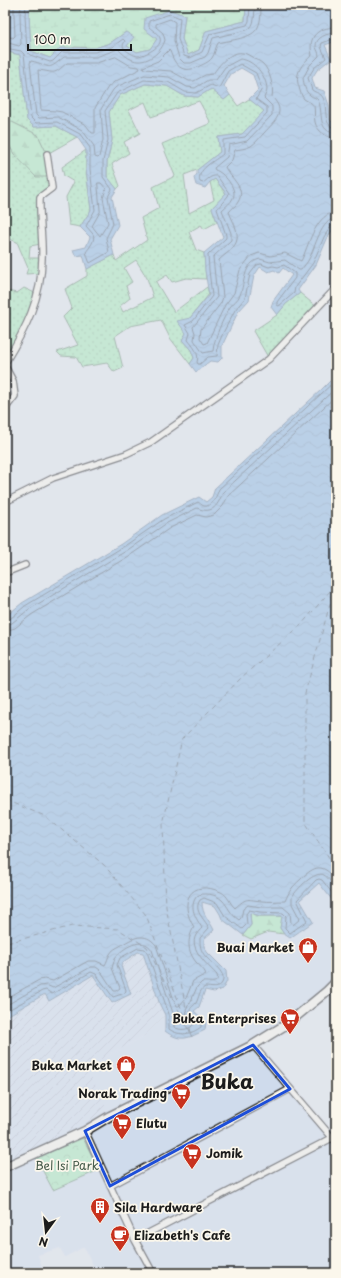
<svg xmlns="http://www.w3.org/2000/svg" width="341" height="1278" font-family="'Playpen Sans',sans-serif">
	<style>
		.built { fill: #cfdbec }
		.industrial { fill: url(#industrial-furrows) }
		.grass { fill: url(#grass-dots); stroke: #608268; fill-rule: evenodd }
		.forest { fill: url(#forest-firs); stroke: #608268 }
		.wetland { fill: url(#wetland-marsh); stroke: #608268 }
		.park { fill: url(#park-crowns); stroke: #608268 }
		.water { fill: url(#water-waves); stroke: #5e7891 }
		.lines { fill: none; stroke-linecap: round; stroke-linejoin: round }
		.shore { stroke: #48596a; stroke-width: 1 }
		.ferry { stroke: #48596a; stroke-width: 1; stroke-dasharray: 5 4; stroke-linecap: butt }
		.minor-casing { stroke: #1c1c1c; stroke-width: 8 }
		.secondary-casing { stroke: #1c1c1c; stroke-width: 11 }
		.minor { stroke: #fbf7ec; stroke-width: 5.5 }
		.secondary { stroke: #fbf7ec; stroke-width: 8 }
		.marked { fill: none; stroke: #1d4ed8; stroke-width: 3; stroke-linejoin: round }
		.labels { text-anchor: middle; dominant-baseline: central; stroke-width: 3.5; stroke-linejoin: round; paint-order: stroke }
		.poi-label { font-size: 12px; font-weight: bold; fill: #1c1c1c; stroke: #fbf7ec; text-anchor: end }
		.park-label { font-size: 12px; fill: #455a4a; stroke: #fbf7ec }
		.town-label { font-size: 20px; font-weight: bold; fill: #1c1c1c; stroke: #fbf7ec }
	</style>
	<defs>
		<pattern id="industrial-furrows" width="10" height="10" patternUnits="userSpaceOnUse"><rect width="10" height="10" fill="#cfdbec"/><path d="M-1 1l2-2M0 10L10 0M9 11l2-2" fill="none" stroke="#b1bbca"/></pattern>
		<pattern id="grass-dots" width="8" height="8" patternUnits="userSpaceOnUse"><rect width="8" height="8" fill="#a4e9b5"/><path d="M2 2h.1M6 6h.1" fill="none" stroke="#8dc79b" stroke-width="1.8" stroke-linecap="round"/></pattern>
		<pattern id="forest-firs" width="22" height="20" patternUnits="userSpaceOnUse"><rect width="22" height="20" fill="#a4e9b5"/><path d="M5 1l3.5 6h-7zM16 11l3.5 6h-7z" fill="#8dc79b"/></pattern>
		<pattern id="wetland-marsh" width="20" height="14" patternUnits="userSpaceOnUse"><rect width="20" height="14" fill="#a4e9b5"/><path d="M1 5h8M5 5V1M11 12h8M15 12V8" fill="none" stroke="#8dc79b"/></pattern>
		<pattern id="park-crowns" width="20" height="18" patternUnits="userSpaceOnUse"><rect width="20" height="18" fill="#a4e9b5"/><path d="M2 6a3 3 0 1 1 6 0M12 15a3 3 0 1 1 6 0" fill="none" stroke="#8dc79b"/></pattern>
		<pattern id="water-waves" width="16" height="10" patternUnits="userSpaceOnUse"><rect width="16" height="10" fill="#8ab5df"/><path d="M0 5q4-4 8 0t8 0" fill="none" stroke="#769bbf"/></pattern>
	</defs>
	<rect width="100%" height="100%" fill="#e1e6ec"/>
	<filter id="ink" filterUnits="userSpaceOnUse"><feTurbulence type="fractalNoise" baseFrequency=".025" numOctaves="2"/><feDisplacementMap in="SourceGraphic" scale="8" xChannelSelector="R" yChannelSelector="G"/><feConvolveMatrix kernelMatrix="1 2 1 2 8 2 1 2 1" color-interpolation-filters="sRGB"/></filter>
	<g filter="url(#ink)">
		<path class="built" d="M 319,882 L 336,905 L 336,982 L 253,1045 L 336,1142 L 336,1273 L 97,1273 L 84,1247 L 65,1257 L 60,1248 L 38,1255 L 44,1273 L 5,1273 L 5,1167 L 87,1067 L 144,1036 L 165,1015 L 165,1031 L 206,1022 L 194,1011 L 199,1007 L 205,990 L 214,992 L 226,971 L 207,952 L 204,946 L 204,939 L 211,924 L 204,915 L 202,909 L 202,902 L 215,906 L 220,914 L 222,919 L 243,935 L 251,939 L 268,932 L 284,934 L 290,938 L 300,900 Z"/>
		<path class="industrial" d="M 138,952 L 143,953 L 160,1005 L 165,1015 L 144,1036 L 87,1067 L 110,1116 L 5,1167 L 5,1017 L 45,994 L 49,1001 L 93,975 L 111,1003 L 131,994 L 121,966 L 123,962 Z"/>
		<path class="grass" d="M 5,51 L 20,55 L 27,120 L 34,127 L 56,126 L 77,137 L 47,154 L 38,135 L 10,121 L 5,110 Z
			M 145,84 L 167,86 L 184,96 L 198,97 L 211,89 L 224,100 L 230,95 L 238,106 L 249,99 L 265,111 L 242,134 L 218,137 L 220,152 L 197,170 L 184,175 L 189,213 L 214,200 L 210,182 L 215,179 L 226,194 L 212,208 L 217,222 L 204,229 L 201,225 L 189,232 L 196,250 L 204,253 L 206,279 L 186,278 L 172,282 L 167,275 L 156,282 L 174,312 L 207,287 L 209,294 L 190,318 L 186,334 L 182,340 L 191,350 L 194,358 L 190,364 L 170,338 L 161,320 L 130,326 L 115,336 L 123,368 L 114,372 L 107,363 L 82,367 L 76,357 L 61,356 L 57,352 L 78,345 L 63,317 L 72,308 L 65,289 L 87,276 L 87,269 L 114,255 L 116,261 L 147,240 L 141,218 L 159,208 L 153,187 L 175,176 L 162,144 L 211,123 L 199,101 L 151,117 L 145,102 L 129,110 L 140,133 L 124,142 L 129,153 L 112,164 L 120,186 L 117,189 L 107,177 L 107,162 L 112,140 L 109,112 L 120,95 ZM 136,260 L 147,278 L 153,297 L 123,312 L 120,306 L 130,298 L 126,286 L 132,282 L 124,268 Z
			M 5,137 L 14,154 L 50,177 L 52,188 L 40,197 L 41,244 L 30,246 L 29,258 L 42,258 L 41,273 L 26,274 L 28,268 L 17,242 L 5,237 Z
			M 86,150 L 86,169 L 91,210 L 80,227 L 69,225 L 66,197 L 74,182 L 64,176 L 62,167 Z
			M 5,283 L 7,285 L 7,291 L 17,293 L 24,288 L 37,294 L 33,309 L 5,363 Z
			M 300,293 L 318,308 L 269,359 L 253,331 L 277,315 L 286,304 Z"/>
		<path class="forest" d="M 5,110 L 10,121 L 38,135 L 47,154 L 50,177 L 36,177 L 14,154 L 5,137 Z
			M 250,913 L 260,916 L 283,916 L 280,928 L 284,934 L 268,932 L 251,939 L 243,935 L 251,925 Z"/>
		<path class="wetland" d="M 30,5 L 246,5 L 245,21 L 206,31 L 199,50 L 188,55 L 182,39 L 185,15 L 157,39 L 150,49 L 137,52 L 127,46 L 126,32 L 110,43 L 95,48 L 75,47 L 50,58 L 31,51 L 29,15 Z"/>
		<path class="park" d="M 83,1138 L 99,1170 L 53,1190 L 36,1158 Z"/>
		<path class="water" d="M 5,5 L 30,5 L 29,15 L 31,51 L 50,58 L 60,48 L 95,48 L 110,43 L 126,32 L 134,37 L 127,46 L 137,52 L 150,49 L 157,39 L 144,29 L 145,18 L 170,10 L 185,15 L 182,39 L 188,55 L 199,50 L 206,31 L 245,21 L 246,5 L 336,5 L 336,41 L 325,45 L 331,59 L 317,70 L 312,78 L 315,88 L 324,91 L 329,105 L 330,120 L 336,125 L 336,224 L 327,239 L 316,265 L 298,290 L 300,293 L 286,304 L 277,315 L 271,307 L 273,301 L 292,275 L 283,268 L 279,273 L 274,270 L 268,272 L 260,267 L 254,276 L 249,300 L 238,312 L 222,346 L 222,358 L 218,362 L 210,361 L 196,372 L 190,364 L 194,358 L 191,350 L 182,340 L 186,333 L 177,321 L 190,318 L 209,295 L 205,271 L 204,253 L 223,237 L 212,208 L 226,193 L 215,179 L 210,182 L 205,188 L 196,185 L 194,178 L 197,174 L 197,170 L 220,152 L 218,137 L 242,134 L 264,111 L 249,99 L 258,90 L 253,75 L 241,68 L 231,74 L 224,86 L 230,95 L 224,100 L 211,89 L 198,97 L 184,96 L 167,86 L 145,84 L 120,95 L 109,112 L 112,140 L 107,162 L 107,176 L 117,189 L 112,197 L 118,225 L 110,239 L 114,255 L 87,269 L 83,255 L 76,256 L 73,250 L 86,247 L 90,237 L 80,227 L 91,210 L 86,169 L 86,150 L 77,137 L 56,126 L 34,127 L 27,120 L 20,55 L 5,51 Z
			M 336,375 L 336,905 L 319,883 L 300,900 L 313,922 L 290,938 L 284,934 L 280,928 L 282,916 L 260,916 L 250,913 L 251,925 L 243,935 L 222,919 L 220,914 L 215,906 L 202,902 C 202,915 209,919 214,930 L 204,939 L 204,946 L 207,952 L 226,971 L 227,981 L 223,989 L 214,992 L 205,990 L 199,1007 L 194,1011 L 206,1022 L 205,1030 C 189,1038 181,1043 165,1031 L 165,1015 L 160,1005 L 143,953 L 138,952 L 123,962 L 121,966 L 131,994 L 112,1003 L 93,975 L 49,1001 L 45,994 L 5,1017 L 5,617 L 22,603 L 121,544 L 162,515 L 199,497 L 206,502 L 212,497 L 215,488 L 321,390 Z"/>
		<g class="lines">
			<path class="shore" d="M 26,5 L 25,15 L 27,52 L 30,55 L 50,62 L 53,61 L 62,52 L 95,52 L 112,47 L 123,39 L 125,41 L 123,45 L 124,49 C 128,51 133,56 138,56 C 145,55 163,47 160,38 C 159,34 152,30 149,27 L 149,21 L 170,14 L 180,18 L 178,39 L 184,56 L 190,58 L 202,52 L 210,34 L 247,25 L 249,21 L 250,5
				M 255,5 C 254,14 256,26 247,30 L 213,38 L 208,53 L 205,57 L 191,63 L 184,63 L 179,58 L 174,41 L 175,22 L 170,19 L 156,24 L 156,27 L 163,33 L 165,40 C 162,52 146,65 133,60 C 127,58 122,53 118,49 L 96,57 L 64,57 C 45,73 52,65 31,61 L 30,63 L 36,115 L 39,118 L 58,117 L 82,130 L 94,146 L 95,157 L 98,158 L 99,157 L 103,140 L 101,109 L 113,90 L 116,87 L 144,75 L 169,77 L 187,87 L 195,88 L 208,80 L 216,80 L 225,67 L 240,59 C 254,60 266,75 267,89 C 267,92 265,95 264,98 L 272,106 L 272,115 L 247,141 L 229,145 L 227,157 L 214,168 L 215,170 C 223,172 238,189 233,198 C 231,203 226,206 222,210 L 231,233 L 231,240 L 213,257 L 217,297 L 193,327 L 195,333 L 194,340 L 203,353 L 213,351 C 214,338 223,319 230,307 C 233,303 238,300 240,295 C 245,283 243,263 260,259 L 270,262 L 285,260 L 299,270 L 301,270 C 304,266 307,263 309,259 C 315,248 321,219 336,218
				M 261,5 C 261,12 261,21 258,27 C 253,39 229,40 218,43 C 215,48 215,54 212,58 C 208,63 203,64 198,67 C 181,74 175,65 170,51 L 169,50 L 158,61 L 143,67 L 144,69 L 171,71 L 189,81 L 194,81 L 205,75 L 213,74 C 219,65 226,56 237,53 C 243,52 247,54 252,57 C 255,59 260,61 263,64 C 270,71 274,87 272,97 C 287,112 275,121 264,133 C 260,137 256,143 251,146 C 246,149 240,149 235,150 L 232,160 L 225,167 C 230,178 247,188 238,202 C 236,206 232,208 229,212 C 233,222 242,236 234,246 C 230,252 224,255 219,260 L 223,297 L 221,303 L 201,329 L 200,338 L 204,344 L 207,343 L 225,305 L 234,293 L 240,270 L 251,256 L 259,253 L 271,256 L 285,253 L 301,261 L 303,257 C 309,243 317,213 336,212
				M 336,27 C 317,28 308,36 312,55 C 302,64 294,73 299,87 C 300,91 301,95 304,99 C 308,102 312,102 314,106 C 315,111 314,117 315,122 C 317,131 327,138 336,139
				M 336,33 C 328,33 315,37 316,47 C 317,50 319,53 319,56 L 310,65 L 303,78 C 304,84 305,92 310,95 C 313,98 316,97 318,100 C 324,112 316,132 336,133
				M 5,36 L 13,38 L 15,36 L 14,15 L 14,5
				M 336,38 L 322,43 L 321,47 L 326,58 L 314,68 L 308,78 L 312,90 C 314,92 319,93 321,95 C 330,104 320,126 336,128
				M 5,42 L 19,46 L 21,44 L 20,15 L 21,5
				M 5,48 L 21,51 L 24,54 L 31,118 L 36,123 L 57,122 L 80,134 L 90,148 L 90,169 L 95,210 L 86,226 C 88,229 91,231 93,234 C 96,240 89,248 86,252 L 89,261 L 90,263 L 109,252 L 106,238 L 113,224 L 108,197 L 112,189 L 103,177 L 103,161 L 108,140 L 105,111 L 117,93 L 144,80 L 168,82 L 185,92 L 196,93 L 211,85 L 219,88 L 228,71 L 240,64 L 256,73 L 262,89 L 256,99 L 267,107 L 267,113 L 245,137 L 223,140 L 223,154 C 215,161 196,169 200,182 L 203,183 C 207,180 211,175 217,176 L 229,193 L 228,196 L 217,209 L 226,235 L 226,238 L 208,255 L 209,270 L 212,296 L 193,321 L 185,325 L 190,333 L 188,340 C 193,346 200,354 197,362 L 198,364 L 200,364 L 208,357 L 217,356 L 218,345 L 223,333 L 235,310 L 245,298 L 250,274 L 257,265 L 261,264 L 269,267 L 273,266 L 278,267 L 284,265 L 295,273 L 295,278 L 277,302 L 277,305 L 279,306 L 294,293 L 295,287 L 313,263 L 324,237 L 331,226 L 336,223
				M 116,57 L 131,66 L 139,67 L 140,69 L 114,82 L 108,87 L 95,108 L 95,133 L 92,133 L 86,125 L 62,112 L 56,111 L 41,110 L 38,70 C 56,72 52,76 67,63 L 96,63 Z
				M 98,183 L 101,183 L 106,189 L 103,198 L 108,223 L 100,236 L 92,226 L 100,212 Z
				M 5,620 L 10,619 L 25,606 L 123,547 L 164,519 L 198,502 C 200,503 201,505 204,506 C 212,508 217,495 219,489 L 336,380
				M 5,625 L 12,623 L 28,610 L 126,551 L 167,523 L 197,508 C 213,515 218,505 223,492 L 336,388
				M 5,631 L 15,628 L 31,615 L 129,556 L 170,528 L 197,515 L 206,517 L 214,515 L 223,506 L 228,496 L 336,396
				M 5,999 L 39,980 L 45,979 L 53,981 L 88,961 L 96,961 L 105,965 C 107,962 108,957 110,954 C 112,950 116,948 120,946 C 132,938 145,931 156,945 L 174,1000 L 177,1006 L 179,1006 L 186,998 L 193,981 L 206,974 C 204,969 199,966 196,962 C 187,951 187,939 194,927 C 178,902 190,878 221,892 C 228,895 230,904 235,908 C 248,896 247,900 262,901 C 269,902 277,901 285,901 C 290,890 291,888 301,879 C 315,865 323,863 336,880
				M 5,1006 L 40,986 L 46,985 L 53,988 L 91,967 L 96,967 L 100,970 L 114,991 L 116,991 L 120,988 L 112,968 L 115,958 C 122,948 143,935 152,950 L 173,1013 L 174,1027 C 180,1031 190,1030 194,1024 L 187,1016 L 186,1009 L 191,1001 L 197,987 L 202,982 C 208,981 220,986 217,975 C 209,966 188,949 196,935 C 198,932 200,930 202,928 C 196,918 188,907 197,896 C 203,892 216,894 222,900 C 229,907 229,913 239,920 L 241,918 L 243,909 L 248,905 L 261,907 L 283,907 L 290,913 L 291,923 L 293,925 L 300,919 L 292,904 L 292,897 C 297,889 315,870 324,875 C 329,878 333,885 336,890
				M 5,1012 L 42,991 L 46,990 L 52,994 L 91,972 L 96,974 L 113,997 L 125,993 L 126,990 L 117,965 L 120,958 L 138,948 L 145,949 L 147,952 L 169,1014 L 169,1029 C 180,1037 192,1034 201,1027 L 201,1023 C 198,1020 190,1016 190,1011 C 190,1007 194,1006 196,1003 C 199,998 199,990 205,987 C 211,987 218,990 222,983 C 228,971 208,962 203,953 C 200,948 200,944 200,938 L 209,928 C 204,918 193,911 200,900 L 204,898 L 217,903 L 225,916 L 242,929 L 247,924 L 246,914 L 249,910 L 260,912 L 283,913 L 286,916 L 285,928 L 290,933 L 307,921 L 297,900 L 316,880 L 319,879 L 322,880 L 336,898"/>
			<path class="ferry" d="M 335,586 L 305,693 L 305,822 L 336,868
				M 5,800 L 45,816 L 104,865 L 146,915 L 192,1037 L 147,947 L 118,929 L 72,926 L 7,943 L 5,945
				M 191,1033 L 166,907 L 163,824 L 182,739 L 242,677 L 301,625 L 336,584"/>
			<g class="minor-casing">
				<path id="minor" d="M 5,363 C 25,330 42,298 42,258 C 43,238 39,218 40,197 L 52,188 L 47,154
					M 5,366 L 13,381 L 15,396 L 5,409
					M 5,502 L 53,478 L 126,454 L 151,442 L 269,359 L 336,288
					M 5,573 L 25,565
					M 253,1045 L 336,1142
					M 85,1131 L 135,1240 L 153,1273
					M 110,1186 L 290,1089
					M 135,1240 L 332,1138
					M 335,1273 L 336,1272"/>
			</g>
			<g class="secondary-casing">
				<path id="secondary" d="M 5,1167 L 85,1131 L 110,1116 L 253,1045 L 287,1024 L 327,991 L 336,982"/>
			</g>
			<use href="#minor" class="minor"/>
			<use href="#secondary" class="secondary"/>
		</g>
	</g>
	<path d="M0 0H341V1278H0ZM 253,1045 L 290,1089 L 110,1186 L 85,1131 Z" fill="#e1e6ec" fill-opacity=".55" fill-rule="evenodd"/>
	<path class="marked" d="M 253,1045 L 290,1089 L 110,1186 L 85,1131 Z"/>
	<defs>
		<g id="shop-pin" transform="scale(1)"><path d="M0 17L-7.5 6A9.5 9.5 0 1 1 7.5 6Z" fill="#c8321e" stroke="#fbf7ec"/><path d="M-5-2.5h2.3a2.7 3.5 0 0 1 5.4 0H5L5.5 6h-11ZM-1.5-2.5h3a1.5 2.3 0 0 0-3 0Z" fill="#fff"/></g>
		<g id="supermarket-pin" transform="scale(1)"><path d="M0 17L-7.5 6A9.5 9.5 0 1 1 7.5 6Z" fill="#c8321e" stroke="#fbf7ec"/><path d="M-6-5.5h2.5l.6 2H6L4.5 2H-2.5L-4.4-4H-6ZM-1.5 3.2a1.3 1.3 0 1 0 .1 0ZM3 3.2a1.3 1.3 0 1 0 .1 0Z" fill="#fff"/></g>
		<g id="building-pin" transform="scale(1)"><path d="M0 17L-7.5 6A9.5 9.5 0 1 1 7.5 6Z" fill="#c8321e" stroke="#fbf7ec"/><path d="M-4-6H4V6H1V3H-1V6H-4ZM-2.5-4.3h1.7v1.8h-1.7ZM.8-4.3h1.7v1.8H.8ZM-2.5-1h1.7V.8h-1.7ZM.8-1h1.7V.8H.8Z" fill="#fff"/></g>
		<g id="cafe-pin" transform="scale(1)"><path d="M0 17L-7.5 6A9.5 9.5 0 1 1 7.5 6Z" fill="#c8321e" stroke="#fbf7ec"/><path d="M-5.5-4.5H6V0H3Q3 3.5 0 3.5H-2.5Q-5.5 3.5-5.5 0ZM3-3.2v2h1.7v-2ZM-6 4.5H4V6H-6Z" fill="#fff"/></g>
	</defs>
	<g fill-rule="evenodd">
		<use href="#shop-pin" x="308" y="947"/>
		<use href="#supermarket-pin" x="290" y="1018"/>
		<use href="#shop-pin" x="126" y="1065"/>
		<use href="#supermarket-pin" x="181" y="1093"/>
		<use href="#supermarket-pin" x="122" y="1123"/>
		<use href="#supermarket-pin" x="192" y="1153"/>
		<use href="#building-pin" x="100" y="1207"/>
		<use href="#cafe-pin" x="120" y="1235"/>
	</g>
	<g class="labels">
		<g class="poi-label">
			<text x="294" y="947">Buai Market</text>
			<text x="276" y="1018">Buka Enterprises</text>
			<text x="112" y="1065">Buka Market</text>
			<text x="167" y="1093">Norak Trading</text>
			<text x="136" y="1123" text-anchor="start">Elutu</text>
			<text x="206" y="1153" text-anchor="start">Jomik</text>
			<text x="114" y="1207" text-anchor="start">Sila Hardware</text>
			<text x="134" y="1235" text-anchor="start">Elizabeth's Cafe</text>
		</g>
		<g class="park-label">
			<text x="67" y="1165">Bel Isi Park</text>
		</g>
		<g class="town-label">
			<text x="227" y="1081">Buka</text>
		</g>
	</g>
	<rect width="341" height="1278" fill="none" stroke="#fbf7ec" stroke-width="20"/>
	<rect x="10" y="10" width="321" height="1258" fill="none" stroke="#1c1c1c" stroke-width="1.5" filter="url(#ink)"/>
	<g transform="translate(46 1232) rotate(195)" stroke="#fbf7ec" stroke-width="3" paint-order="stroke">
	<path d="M0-3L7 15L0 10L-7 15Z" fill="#1c1c1c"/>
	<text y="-6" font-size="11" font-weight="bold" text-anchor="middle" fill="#1c1c1c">N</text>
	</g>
	<path d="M28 44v6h103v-6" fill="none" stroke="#1c1c1c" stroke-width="2"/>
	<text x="34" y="44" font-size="12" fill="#1c1c1c" stroke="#fbf7ec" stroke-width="3" paint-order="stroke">100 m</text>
</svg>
